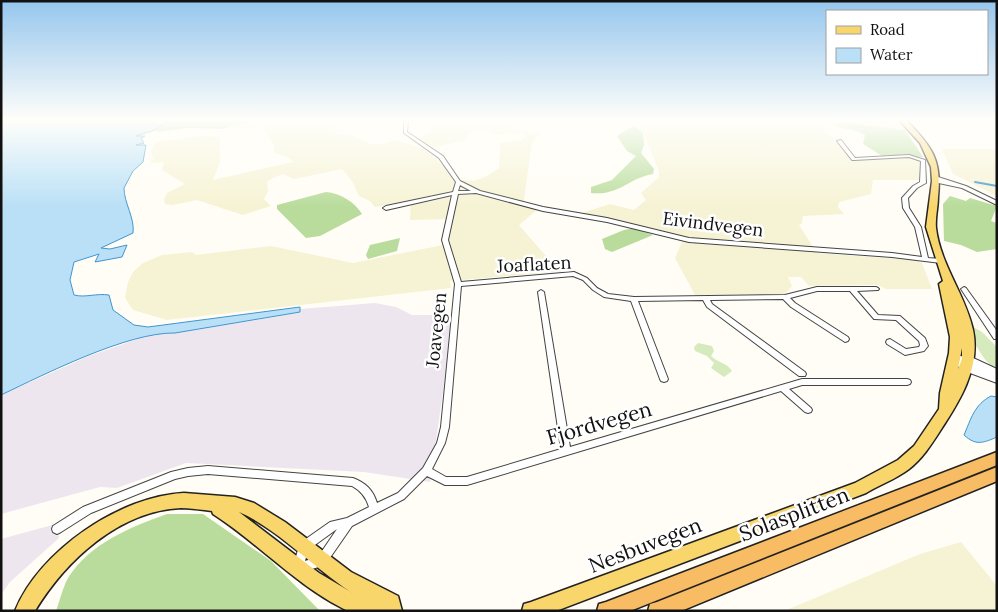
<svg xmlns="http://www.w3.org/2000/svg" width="998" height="612" font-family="Lora,serif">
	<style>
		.industrial { fill: #eee6ef }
		.farmland { fill: #f6f3d4 }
		.green { fill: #d5ebbd }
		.forest { fill: #b9dc9c }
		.water { fill: #b9e0f7; stroke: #3f96cf }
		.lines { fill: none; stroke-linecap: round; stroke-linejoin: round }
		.stream { stroke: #3f96cf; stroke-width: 2 }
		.minor-casing { stroke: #444; stroke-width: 2 }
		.tertiary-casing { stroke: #444; stroke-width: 2 }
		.primary-casing { stroke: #222; stroke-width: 3 }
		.trunk-casing { stroke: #222; stroke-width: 3 }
		.minor { fill: #fff; fill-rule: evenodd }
		.tertiary { fill: #fff; fill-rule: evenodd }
		.primary { fill: #f9d66b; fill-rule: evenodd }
		.trunk { fill: #f7bc64; fill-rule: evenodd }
		.labels { text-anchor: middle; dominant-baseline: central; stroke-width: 5; stroke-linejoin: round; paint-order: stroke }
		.street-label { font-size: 18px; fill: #111; stroke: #fff }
		.near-street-label { font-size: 21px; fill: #111; stroke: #fff }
	</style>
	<rect width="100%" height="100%" fill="#fffdf5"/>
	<path class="industrial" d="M 375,303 L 396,307 L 412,315 L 454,315 L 430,482 L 364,472 L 186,463 L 117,488 L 100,487 L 1,514 L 1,395 L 89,356 L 155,333 L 175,333 L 274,317 L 299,312 L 300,309 Z
		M 56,524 L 59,538 L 9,583 L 1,595 L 1,539 Z"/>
	<path class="farmland" d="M 251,121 L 331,121 L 337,134 L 354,136 L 371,144 L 382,144 L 396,140 L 424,149 L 447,169 L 453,180 L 474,181 L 487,176 L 499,168 L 500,143 L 520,141 L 526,136 L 522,133 L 495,134 L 484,130 L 473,131 L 463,141 L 433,147 L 419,139 L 432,130 L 427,124 L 428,122 L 512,121 L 512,128 L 540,134 L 532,142 L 523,206 L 538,209 L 519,225 L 545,255 L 569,271 L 450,281 L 451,288 L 167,320 L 133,310 L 125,298 L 128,282 L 133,272 L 143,263 L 162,255 L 192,252 L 196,255 L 271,246 L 353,263 L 448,244 L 451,219 L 410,220 L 411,200 L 375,207 L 370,201 L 359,196 L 352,181 L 342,169 L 294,179 L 283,174 L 273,178 L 267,182 L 268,191 L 264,199 L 271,206 L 243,215 L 197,200 L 172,205 L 165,204 L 164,199 L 167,193 L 185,184 L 162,170 L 164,162 L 150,163 L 153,159 L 151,150 L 156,142 L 201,136 L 220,137 L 220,161 L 213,180 L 293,162 L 291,159 L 274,152 L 274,146 L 262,125 L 247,129 L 221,129 Z
		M 633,121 L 898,121 L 905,130 L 847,123 L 832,124 L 824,130 L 839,143 L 851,159 L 906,157 L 917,159 L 921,163 L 921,180 L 873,180 L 871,194 L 839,202 L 838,207 L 844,214 L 803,216 L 802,223 L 799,225 L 817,253 L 915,260 L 922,263 L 932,289 L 886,289 L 878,285 L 809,286 L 801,277 L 788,277 L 792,286 L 785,294 L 695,295 L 675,258 L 682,242 L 670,233 L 582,213 L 610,204 L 634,210 L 646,200 L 641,193 L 659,177 L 659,172 L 641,126 Z
		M 942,149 L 997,149 L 997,196 L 953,174 Z
		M 961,542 L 997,586 L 997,611 L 784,611 L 920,554 Z"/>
	<path class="green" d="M 970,325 L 982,332 L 997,347 L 997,370 C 981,360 974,342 970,325 Z
		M 698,343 L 712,346 L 714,351 L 711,356 C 718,363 726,362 732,371 L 724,377 L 711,368 L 714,363 L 707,356 L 695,351 L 694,347 Z"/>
	<path class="forest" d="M 169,121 L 251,121 L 221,129 L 188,128 L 158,132 L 155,130 Z
		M 847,123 L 905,130 L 923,157 L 882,156 L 863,144 L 865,135 C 854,128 843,130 832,124 Z
		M 633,126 L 643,132 L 644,145 L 641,153 L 654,169 L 653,174 C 628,178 620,196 591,193 L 591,187 L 612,180 L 636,156 L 627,151 L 617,136 Z
		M 326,192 C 340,193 355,202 362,214 L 320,236 L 306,238 L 277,209 L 277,205 Z
		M 950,196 L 966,201 L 970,198 L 997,206 L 991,221 L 997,223 L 997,249 L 977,252 L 961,245 L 944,241 L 943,204 Z
		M 634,228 L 653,235 L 612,252 L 605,249 L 602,239 L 624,230 Z
		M 400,238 L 397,251 L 368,259 L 366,255 L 370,245 Z
		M 167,514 L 203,514 L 271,561 L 320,611 L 56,611 C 60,600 63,587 68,578 C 90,543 131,527 167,514 Z"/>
	<path class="water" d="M 1,121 L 169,121 L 155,130 L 136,136 L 145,136 L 141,138 L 144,143 L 136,145 L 146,145 L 143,162 L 133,171 L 124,188 C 124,203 135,218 133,233 L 101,248 L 110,249 L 127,245 L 122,257 L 95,262 L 99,254 L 74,262 L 70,280 L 74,295 C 86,298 96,293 109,295 L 113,310 L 134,325 L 148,327 L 300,307 L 300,312 L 175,333 C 128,332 45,374 1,395 Z
		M 991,396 L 997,397 L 997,437 C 983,443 976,446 964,435 C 971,419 974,405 991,396 Z"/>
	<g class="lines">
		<path class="stream" d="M 975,182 L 997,186"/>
		<g class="minor-casing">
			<path id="minor" d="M 404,121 L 408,121 L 407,132 L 443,156 L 460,181 L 480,191 L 543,207 L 607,218 L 689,238 L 892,253 L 922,257 L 915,227 L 903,208 L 902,198 L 913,186 L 920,182 L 921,161 L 909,157 L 854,160 L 852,160 L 837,141 L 841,140 L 855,158 L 909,155 L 925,160 L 926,183 L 917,188 L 908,198 L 909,208 L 921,227 L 928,258 L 941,259 L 944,261 L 941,263 L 892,257 L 689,242 L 607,222 L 543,211 L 476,193 L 458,194 L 448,240 L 461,282 L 574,272 L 587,278 L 597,288 L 608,294 L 634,297 L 785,295 L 817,287 L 876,287 L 878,288 L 879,289 L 878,290 L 857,291 L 878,315 L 900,316 L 925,338 L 928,346 L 924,351 L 905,355 L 887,344 L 886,342 L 887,340 L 890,339 L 906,349 L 919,347 L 920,345 L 919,341 L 896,320 L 874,319 L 850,291 L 817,291 L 790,298 L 795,303 L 848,337 L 849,339 L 848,341 L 845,342 L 791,307 L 783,299 L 710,300 L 712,304 L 805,372 L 806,374 L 805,376 L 799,376 L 707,307 L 703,300 L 638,301 L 668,379 L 667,381 L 664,382 L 661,381 L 660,379 L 631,301 L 604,297 L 593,290 L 583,280 L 573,276 L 461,286 L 449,427 L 445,443 L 432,469 L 446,477 L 467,477 L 561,449 L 538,292 L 541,290 L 544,292 L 570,447 L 802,379 L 907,379 L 910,380 L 911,382 L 910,384 L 907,385 L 802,385 L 789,389 L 811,408 L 812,410 L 811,412 L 808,413 L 805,412 L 781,391 L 467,485 L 445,485 L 427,476 L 404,499 L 352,526 L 325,565 L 299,573 L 295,572 L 293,567 L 300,543 L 330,522 L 347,518 L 369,507 C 366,497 361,491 352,486 L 208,474 L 188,476 L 175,479 L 91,513 L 61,532 L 57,534 L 53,532 L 52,529 L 53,526 L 83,507 L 171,472 L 188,468 L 208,466 L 353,478 C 366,483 373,490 377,503 L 398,493 L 423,468 L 437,443 L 441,427 L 455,284 L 442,240 L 452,195 L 386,210 L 383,208 L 386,206 L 453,192 L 456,182 L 439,158 L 404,133 ZM 460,185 L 471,191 L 458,191 ZM 337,529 L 318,557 L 305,561 L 308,550 Z
				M 934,177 L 938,177 L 966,186 L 997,201 L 997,205 L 962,188 L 934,182 L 934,181 L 936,180 L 934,178 Z
				M 964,287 L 966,288 L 997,331 L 997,339 L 994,339 L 961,289 Z"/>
		</g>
		<g class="tertiary-casing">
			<path id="tertiary" d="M 954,355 L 959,356 L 971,357 L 997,369 L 997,383 L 962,370 L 949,358 L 951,356 Z"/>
		</g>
		<g class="primary-casing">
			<path id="primary" d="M 900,121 L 907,121 C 932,147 942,160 938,197 C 938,207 935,218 936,228 C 940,264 966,296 973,330 C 981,368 959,402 940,431 C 931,445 922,459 909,469 C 896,479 879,485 866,493 L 556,611 L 522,611 L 524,604 L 531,602 L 855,483 L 898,460 L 914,446 L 939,409 L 940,393 L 949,353 L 950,337 L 939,284 L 943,281 L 926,227 L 932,181 L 931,167 L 920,143 ZM 962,348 L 962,359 L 958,369 Z
				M 184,493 L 235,497 L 254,503 L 285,522 L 351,572 L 398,596 L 402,611 L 348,611 L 342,608 C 295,584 258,543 213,514 L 212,511 C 202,510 191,508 181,508 C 119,511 66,560 35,611 L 15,611 C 39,551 120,496 184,493 ZM 239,512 C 280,530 316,571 356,595 L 319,573 Z"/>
		</g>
		<g class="trunk-casing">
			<path id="trunk" d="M 997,452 L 997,465 L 630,611 L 597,611 L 599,604 L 606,602 Z
				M 997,467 L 997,481 L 681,611 L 648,611 L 650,604 L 657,602 Z"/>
		</g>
		<use href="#minor" class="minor"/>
		<use href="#tertiary" class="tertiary"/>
		<use href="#primary" class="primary"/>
		<use href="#trunk" class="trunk"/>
	</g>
	<linearGradient id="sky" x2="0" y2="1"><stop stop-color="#95c6ee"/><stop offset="0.58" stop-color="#fffefa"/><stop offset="1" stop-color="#fffefa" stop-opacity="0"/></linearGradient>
	<rect width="998" height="207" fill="url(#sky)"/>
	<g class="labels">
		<g class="street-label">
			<text transform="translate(713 224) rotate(7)">Eivindvegen</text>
			<text transform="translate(534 264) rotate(-3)">Joaflaten</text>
			<text transform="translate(436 330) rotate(-84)">Joavegen</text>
		</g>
		<g class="near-street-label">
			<text transform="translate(599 423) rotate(-16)">Fjordvegen</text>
			<text transform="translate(794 514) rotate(-21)">Solasplitten</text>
			<text transform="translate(645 545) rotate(-21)">Nesbuvegen</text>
		</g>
	</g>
	<rect width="998" height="612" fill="none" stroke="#111111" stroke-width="5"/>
	<rect x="826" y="10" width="162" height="65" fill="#ffffff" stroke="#a0a0a0"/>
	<rect x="836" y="26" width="25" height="8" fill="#f9d66b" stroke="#a0a0a0"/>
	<text x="870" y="35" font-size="15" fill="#111111">Road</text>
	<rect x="836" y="48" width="25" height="15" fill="#b9e0f7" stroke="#a0a0a0"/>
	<text x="870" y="60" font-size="15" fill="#111111">Water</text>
</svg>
